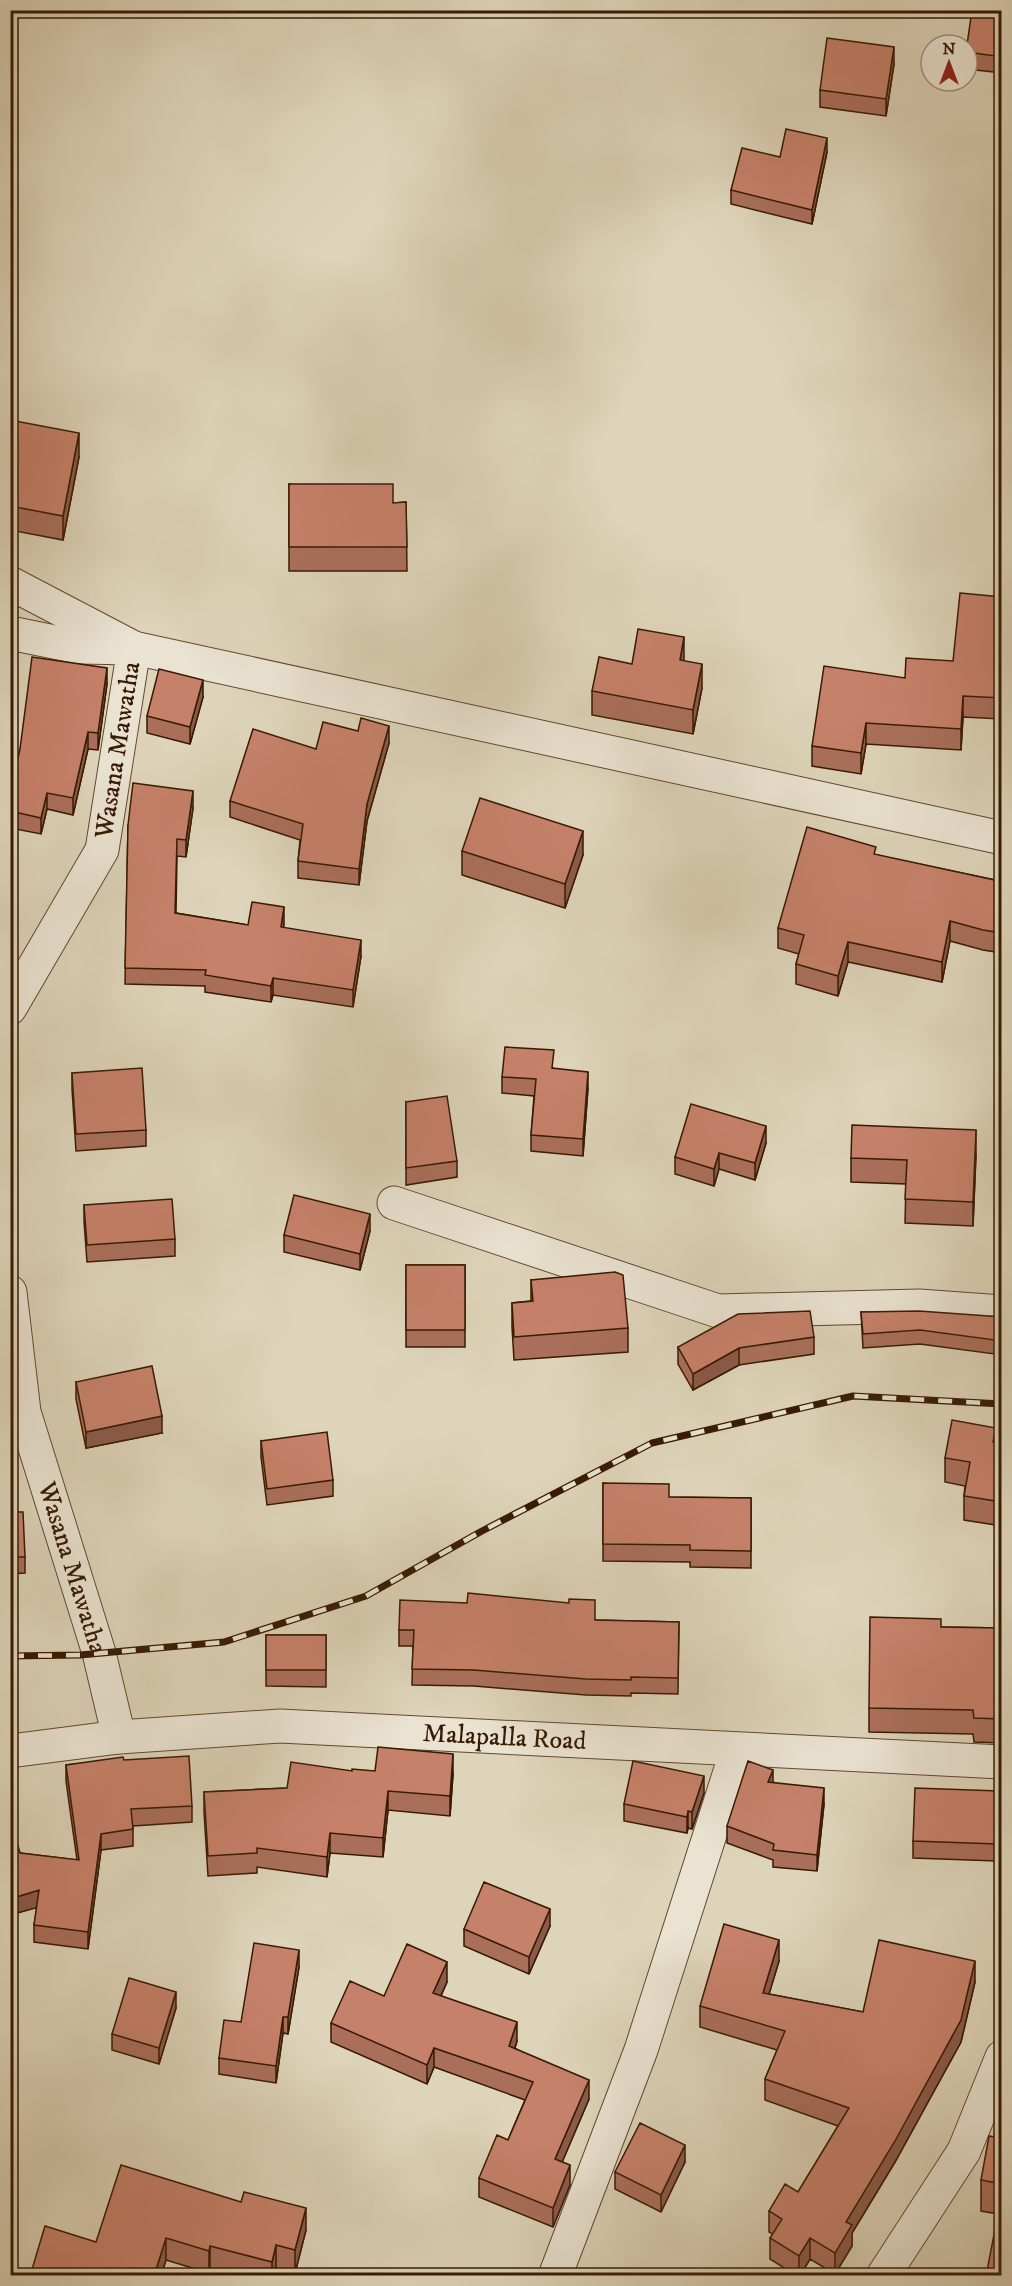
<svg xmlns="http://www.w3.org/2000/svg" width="1012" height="2286" font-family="'IM FELL DW Pica',serif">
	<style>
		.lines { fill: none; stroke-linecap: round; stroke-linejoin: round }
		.minor-casing { stroke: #614830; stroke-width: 35 }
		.minor { stroke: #eae3d2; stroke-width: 33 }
		.rail-casing { stroke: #371a02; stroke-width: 7 }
		.rail { stroke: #eae3d2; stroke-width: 4.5; stroke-dasharray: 14; stroke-linecap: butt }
		.wall { fill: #aa6f5b; stroke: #371a02; stroke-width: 1.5 }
		.shaded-wall { fill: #8b5a4a; stroke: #371a02; stroke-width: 1.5 }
		.building { fill: #c6816a; stroke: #371a02; stroke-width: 1.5 }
		.labels { text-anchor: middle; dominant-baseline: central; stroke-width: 6; stroke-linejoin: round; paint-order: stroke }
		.street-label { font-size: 26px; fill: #371a02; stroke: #eae3d2 }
	</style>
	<rect width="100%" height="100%" fill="#ded4ba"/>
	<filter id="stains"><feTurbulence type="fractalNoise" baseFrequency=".00333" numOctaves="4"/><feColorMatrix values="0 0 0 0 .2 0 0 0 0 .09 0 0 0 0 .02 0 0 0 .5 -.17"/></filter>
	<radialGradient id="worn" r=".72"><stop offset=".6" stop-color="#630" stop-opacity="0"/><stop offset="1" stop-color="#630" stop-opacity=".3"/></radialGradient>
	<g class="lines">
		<g class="minor-casing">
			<g id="minor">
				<path d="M 10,583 L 134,648 L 1002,838"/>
				<path d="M 10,633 L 79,647 L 134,648 L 102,850 L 10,1008"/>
				<path d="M 394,1203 L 718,1311 L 919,1306 L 1002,1312"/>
				<path id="s1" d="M 10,1292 L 24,1412 L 99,1653 L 119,1737"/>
				<path id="s2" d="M 10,1751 L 119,1737 L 280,1726 L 1002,1762"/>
				<path d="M 555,2276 L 641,2050 L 737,1750"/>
				<path d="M 883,2276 L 964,2151 L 1002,2057"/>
			</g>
		</g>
		<use href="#minor" class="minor"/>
		<g class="rail-casing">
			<path id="rail" d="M 10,1656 L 80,1655 L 224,1642 L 366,1596 L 482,1531 L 652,1443 L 853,1396 L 1002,1404"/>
		</g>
		<use href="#rail" class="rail"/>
	</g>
	<path class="wall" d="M 1002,12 L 1002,73 L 967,69 L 967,45 Z
		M 894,64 L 886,116 L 820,107 L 820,90 Z
		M 827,152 L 812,224 L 731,204 L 731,190 Z
		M 10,420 L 79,457 L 63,540 L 10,530 Z
		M 289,484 L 393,503 L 406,502 L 407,571 L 289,571 Z
		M 1002,597 L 1002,719 L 963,717 L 961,750 L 866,744 L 861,774 L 812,766 L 812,746 L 905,678 L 953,661 Z
		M 684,661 L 702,688 L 693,734 L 592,715 L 592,691 L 632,664 Z
		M 107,684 L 98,750 L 88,749 L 73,815 L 47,809 L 41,834 L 10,828 L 10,792 Z
		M 203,697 L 190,744 L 147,733 L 147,716 Z
		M 389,743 L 367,821 L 359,885 L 298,878 L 298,861 L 300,840 L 230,817 L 230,801 L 316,749 Z
		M 193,808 L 186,857 L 177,856 L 176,913 L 248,925 L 284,924 L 283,928 L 361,956 L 353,1007 L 273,995 L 271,1002 L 205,992 L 205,986 L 125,984 L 128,825 Z
		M 462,851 L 583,855 L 565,908 L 462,875 Z
		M 876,855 L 995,880 L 1002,858 L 1002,953 L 983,950 L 950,941 L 942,982 L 848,962 L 838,996 L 796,984 L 796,964 L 799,954 L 778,948 L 778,928 Z
		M 553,1068 L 588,1088 L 583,1156 L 531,1151 L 531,1135 L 534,1096 L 502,1093 L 502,1077 Z
		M 72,1073 L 146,1130 L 146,1146 L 76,1151 L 72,1089 Z
		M 406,1102 L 457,1161 L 457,1177 L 406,1185 Z
		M 766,1143 L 755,1180 L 719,1169 L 714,1186 L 675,1174 L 675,1157 Z
		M 976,1154 L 973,1226 L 905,1223 L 906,1184 L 851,1182 L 851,1158 Z
		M 84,1205 L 175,1239 L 175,1256 L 87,1262 L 84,1221 Z
		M 370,1231 L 360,1270 L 284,1252 L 284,1235 Z
		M 406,1265 L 465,1265 L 465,1347 L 406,1347 Z
		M 531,1280 L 628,1328 L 628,1352 L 514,1360 L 512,1327 L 512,1303 L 531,1301 Z
		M 861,1312 L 1002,1317 L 1002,1355 L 920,1344 L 863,1348 Z
		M 814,1337 L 814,1354 L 739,1365 L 693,1390 L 678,1364 L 678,1347 Z
		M 76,1382 L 162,1433 L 86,1448 L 76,1399 Z
		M 10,1421 L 16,1458 L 16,1475 L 10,1476 Z
		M 261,1441 L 333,1480 L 333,1496 L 267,1505 L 261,1457 Z
		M 996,1443 L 1002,1444 L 1002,1526 L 964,1520 L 964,1496 L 965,1486 L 945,1482 L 945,1458 Z
		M 603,1483 L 669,1497 L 751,1498 L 751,1568 L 690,1567 L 690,1562 L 603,1561 Z
		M 10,1512 L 25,1557 L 25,1573 L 10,1574 Z
		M 595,1620 L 679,1622 L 678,1694 L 631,1693 L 631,1696 L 586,1695 L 474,1686 L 412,1685 L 413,1646 L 399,1646 L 399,1630 Z
		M 941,1627 L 1002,1628 L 1002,1743 L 974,1742 L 973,1734 L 869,1732 L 869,1708 Z
		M 266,1635 L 326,1635 L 326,1687 L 266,1686 Z
		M 124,1760 L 192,1806 L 192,1822 L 133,1826 L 133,1846 L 101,1850 L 88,1949 L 34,1942 L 34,1925 L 37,1907 L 10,1915 L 10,1832 L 20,1853 L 77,1860 L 66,1781 L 66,1765 Z
		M 352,1771 L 453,1774 L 450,1816 L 388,1810 L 383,1857 L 330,1853 L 327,1877 L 257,1867 L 257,1873 L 208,1876 L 204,1812 L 204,1792 L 287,1788 Z
		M 773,1782 L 824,1804 L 817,1871 L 773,1867 L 773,1860 L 727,1843 L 727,1826 Z
		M 704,1793 L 692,1829 L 688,1828 L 687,1833 L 624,1821 L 624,1804 Z
		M 999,1807 L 997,1861 L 913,1858 L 913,1841 Z
		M 550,1926 L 529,1974 L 464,1946 L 464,1929 Z
		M 779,1961 L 769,1994 L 863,2012 L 975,1982 L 961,2042 L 895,2162 L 852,2233 L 852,2246 L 835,2274 L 810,2259 L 800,2276 L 797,2276 L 770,2259 L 770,2238 L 773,2234 L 769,2232 L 769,2211 L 798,2192 L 838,2126 L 765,2100 L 765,2079 L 777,2050 L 700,2027 L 700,2006 Z
		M 299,1967 L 288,2034 L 283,2033 L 276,2083 L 219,2074 L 219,2058 L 241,2022 Z
		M 447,1982 L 441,1996 L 517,2041 L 515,2048 L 589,2099 L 562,2162 L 570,2185 L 553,2227 L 479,2197 L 479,2178 L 508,2140 L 525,2100 L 434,2067 L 427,2084 L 331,2042 L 331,2023 L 384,1996 Z
		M 176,2008 L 159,2064 L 112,2050 L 112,2034 Z
		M 1002,2138 L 1002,2276 L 998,2214 L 981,2211 L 981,2180 Z
		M 685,2162 L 661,2212 L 615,2189 L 615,2172 Z
		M 306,2230 L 295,2273 L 276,2268 L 275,2276 L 237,2276 L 210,2269 L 209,2273 L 166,2260 L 161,2276 L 30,2276 L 96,2242 Z"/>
	<path class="shaded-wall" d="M 894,47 L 894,64 L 886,116 L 886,99 Z
		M 827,138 L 827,152 L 812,224 L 812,210 Z
		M 79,433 L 79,457 L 63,540 L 63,516 Z
		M 1002,634 L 1002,655 L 999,678 L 999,658 Z
		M 684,637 L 684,661 L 680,660 Z
		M 702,664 L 702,688 L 693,734 L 693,710 Z
		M 107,668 L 107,684 L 98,750 L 98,733 Z
		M 203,680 L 203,697 L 190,744 L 190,727 Z
		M 963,696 L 963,717 L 961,750 L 961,729 Z
		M 866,723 L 866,744 L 861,774 L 861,753 Z
		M 389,726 L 389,743 L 367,821 L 359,885 L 359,869 L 367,804 Z
		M 88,732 L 88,749 L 73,815 L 73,798 Z
		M 193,791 L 193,808 L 186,857 L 186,840 Z
		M 47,793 L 47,809 L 41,834 L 41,818 Z
		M 583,831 L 583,855 L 565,908 L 565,884 Z
		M 284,907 L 284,924 L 281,944 L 281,927 Z
		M 950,921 L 950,941 L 942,982 L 942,962 Z
		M 361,940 L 361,956 L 353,1007 L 353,990 Z
		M 848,942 L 848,962 L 838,996 L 838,976 Z
		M 273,978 L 273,995 L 271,1002 L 271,986 Z
		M 588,1072 L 588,1088 L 583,1156 L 583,1139 Z
		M 766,1126 L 766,1143 L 755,1180 L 755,1163 Z
		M 976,1130 L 976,1154 L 973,1226 L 973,1202 Z
		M 719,1153 L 719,1169 L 714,1186 L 714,1169 Z
		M 370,1214 L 370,1231 L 360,1270 L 360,1254 Z
		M 739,1348 L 739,1365 L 693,1390 L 693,1374 Z
		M 162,1416 L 162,1433 L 86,1448 L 86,1432 Z
		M 996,1428 L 996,1452 L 993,1442 Z
		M 453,1754 L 453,1774 L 450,1816 L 450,1796 Z
		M 773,1770 L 773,1787 L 768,1782 Z
		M 704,1776 L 704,1793 L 692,1829 L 692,1812 Z
		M 824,1788 L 824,1804 L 817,1871 L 817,1855 Z
		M 388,1791 L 388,1810 L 383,1857 L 383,1838 Z
		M 688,1811 L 688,1828 L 687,1833 L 687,1817 Z
		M 330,1833 L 330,1853 L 327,1877 L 327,1857 Z
		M 101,1834 L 101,1850 L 88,1949 L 88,1932 Z
		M 39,1890 L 39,1907 L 10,1915 L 10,1899 Z
		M 550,1909 L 550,1926 L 529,1974 L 529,1957 Z
		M 779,1940 L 779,1961 L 763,2014 L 763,1993 Z
		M 299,1950 L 299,1967 L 288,2034 L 288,2017 Z
		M 975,1961 L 975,1982 L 961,2042 L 895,2162 L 852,2233 L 852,2246 L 835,2274 L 835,2253 L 846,2222 Z
		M 447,1962 L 447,1982 L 433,2013 L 433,1993 Z
		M 176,1992 L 176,2008 L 159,2064 L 159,2048 Z
		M 283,2017 L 283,2033 L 276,2083 L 276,2066 Z
		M 517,2022 L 517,2041 L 509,2066 L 509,2046 Z
		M 434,2048 L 434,2067 L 427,2084 L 427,2065 Z
		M 589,2080 L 589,2099 L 555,2179 L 555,2159 Z
		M 685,2145 L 685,2162 L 661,2212 L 661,2195 Z
		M 570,2165 L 570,2185 L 553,2227 L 553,2208 Z
		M 306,2208 L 306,2230 L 295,2273 L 295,2250 Z
		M 166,2238 L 166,2260 L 161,2276 L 154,2276 Z
		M 810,2238 L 810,2259 L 800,2276 L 799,2276 L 799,2256 Z
		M 276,2245 L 276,2268 L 275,2276 L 272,2276 L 272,2262 Z
		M 210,2246 L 210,2269 L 209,2273 L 209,2251 Z"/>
	<path class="building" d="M 972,10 L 987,10 L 1002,12 L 1002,57 L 967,52 L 967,45 Z
		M 827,38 L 894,47 L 886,99 L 820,90 Z
		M 786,129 L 827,138 L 812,210 L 731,190 L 742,148 L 780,157 Z
		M 10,420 L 79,433 L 63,516 L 10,506 Z
		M 289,484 L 393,484 L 393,503 L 406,502 L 407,547 L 289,547 Z
		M 960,593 L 1002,597 L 1002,634 L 999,658 L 1002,658 L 1002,698 L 963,696 L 961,729 L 866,723 L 861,753 L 812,746 L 824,666 L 905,678 L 906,658 L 953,661 Z
		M 638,629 L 684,637 L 680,660 L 702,664 L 693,710 L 592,691 L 599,657 L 632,664 Z
		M 32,657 L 107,668 L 98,733 L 88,732 L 73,798 L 47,793 L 41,818 L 10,811 L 10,792 L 20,749 Z
		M 159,669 L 203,680 L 190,727 L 147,716 Z
		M 361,718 L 389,726 L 367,804 L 359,869 L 298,861 L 303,824 L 230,801 L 253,729 L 316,749 L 323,722 L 358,731 Z
		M 133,783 L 193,791 L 186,840 L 177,839 L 175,913 L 248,925 L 252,902 L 284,907 L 281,927 L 361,940 L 353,990 L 273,978 L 271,986 L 205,975 L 206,970 L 125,968 L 128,825 Z
		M 480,798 L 583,831 L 565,884 L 462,851 Z
		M 807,827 L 876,847 L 874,854 L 995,880 L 1002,858 L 1002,933 L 983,930 L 950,921 L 942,962 L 848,942 L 838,976 L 796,964 L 804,935 L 778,928 Z
		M 505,1047 L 554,1050 L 552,1068 L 588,1072 L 583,1139 L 531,1135 L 536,1079 L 502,1077 Z
		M 142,1068 L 146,1130 L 76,1134 L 72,1073 Z
		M 447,1096 L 457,1161 L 406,1168 L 406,1102 Z
		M 691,1104 L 766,1126 L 755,1163 L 719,1153 L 714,1169 L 675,1157 Z
		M 852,1125 L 976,1130 L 973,1202 L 905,1199 L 907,1160 L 851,1158 Z
		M 294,1195 L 370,1214 L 360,1254 L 284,1235 Z
		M 172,1199 L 175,1239 L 87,1245 L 84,1205 Z
		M 406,1265 L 465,1265 L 465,1330 L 406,1330 Z
		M 615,1272 L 623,1275 L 628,1328 L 514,1337 L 512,1303 L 533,1301 L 531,1280 Z
		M 810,1311 L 814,1337 L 739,1348 L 693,1374 L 678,1347 L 738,1314 Z
		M 919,1311 L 1002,1317 L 1002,1341 L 920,1330 L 863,1334 L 861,1312 Z
		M 152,1366 L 162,1416 L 86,1432 L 76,1382 Z
		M 952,1420 L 996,1428 L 993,1442 L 1002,1444 L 1002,1502 L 964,1496 L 970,1462 L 945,1458 Z
		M 10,1421 L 16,1458 L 10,1459 Z
		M 327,1432 L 333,1480 L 267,1489 L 261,1441 Z
		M 603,1483 L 669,1484 L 669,1497 L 751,1498 L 751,1551 L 690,1550 L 690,1545 L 603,1544 Z
		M 10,1512 L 23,1512 L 25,1557 L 10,1557 Z
		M 468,1593 L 569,1603 L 569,1599 L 595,1600 L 595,1620 L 679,1622 L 678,1678 L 631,1677 L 631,1680 L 586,1679 L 474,1670 L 412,1669 L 414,1630 L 399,1630 L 400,1600 L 467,1603 Z
		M 870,1617 L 941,1619 L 941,1627 L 1002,1628 L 1002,1719 L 974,1718 L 973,1710 L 869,1708 Z
		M 266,1635 L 326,1635 L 326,1670 L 266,1670 Z
		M 378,1747 L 453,1754 L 450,1796 L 388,1791 L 383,1838 L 330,1833 L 327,1857 L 257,1848 L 257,1853 L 208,1856 L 204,1792 L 287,1788 L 291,1762 L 352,1771 L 352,1769 L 375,1771 Z
		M 189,1756 L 192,1806 L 131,1809 L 133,1829 L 101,1834 L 88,1932 L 34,1925 L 39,1890 L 10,1899 L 10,1832 L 14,1831 L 20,1853 L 79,1860 L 66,1765 L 123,1757 L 124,1760 Z
		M 633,1761 L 704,1776 L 692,1812 L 688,1811 L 687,1817 L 624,1804 Z
		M 748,1761 L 773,1770 L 768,1782 L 824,1788 L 817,1855 L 773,1850 L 774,1844 L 727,1826 Z
		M 915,1788 L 999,1791 L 997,1844 L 913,1841 Z
		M 484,1882 L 550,1909 L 529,1957 L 464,1929 Z
		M 724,1924 L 779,1940 L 763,1993 L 863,2012 L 879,1940 L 975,1961 L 961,2020 L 895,2141 L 846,2222 L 852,2225 L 835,2253 L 810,2238 L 799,2256 L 770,2238 L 782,2219 L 769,2211 L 785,2184 L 798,2192 L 849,2108 L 765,2079 L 785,2031 L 700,2006 Z
		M 254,1943 L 299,1950 L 288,2017 L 283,2017 L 276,2066 L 219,2058 L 224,2020 L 241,2022 Z
		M 407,1944 L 447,1962 L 433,1993 L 517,2022 L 509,2046 L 589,2080 L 555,2159 L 570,2165 L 553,2208 L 479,2178 L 497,2135 L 508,2140 L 533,2082 L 434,2048 L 427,2065 L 331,2023 L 350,1981 L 384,1996 Z
		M 129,1978 L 176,1992 L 159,2048 L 112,2034 Z
		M 640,2123 L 685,2145 L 661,2195 L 615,2172 Z
		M 989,2136 L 1002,2138 L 1002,2184 L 981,2180 Z
		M 121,2165 L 241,2202 L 244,2192 L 306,2208 L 295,2250 L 276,2245 L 272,2262 L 210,2246 L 209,2251 L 166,2238 L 154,2276 L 30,2276 L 45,2226 L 96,2242 Z
		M 1002,2193 L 1002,2276 L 986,2276 Z"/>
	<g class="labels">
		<g class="street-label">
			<text transform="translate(118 750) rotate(-81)">Wasana Mawatha</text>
			<text stroke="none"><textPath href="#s1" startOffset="284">Wasana Mawatha</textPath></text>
			<text stroke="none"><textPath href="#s2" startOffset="496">Malapalla Road</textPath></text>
		</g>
	</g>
	<rect width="1012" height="2286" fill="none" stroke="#ded4ba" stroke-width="36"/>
	<rect x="12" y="12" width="988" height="2262" fill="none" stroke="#371a02" stroke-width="3"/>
	<rect x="18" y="18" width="976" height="2250" fill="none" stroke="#371a02" stroke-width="1.5"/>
	<g transform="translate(949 63)"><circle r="28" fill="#eae3d2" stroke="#a2937f" stroke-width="1.5"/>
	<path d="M0-4.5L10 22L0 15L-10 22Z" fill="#8f2418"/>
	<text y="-9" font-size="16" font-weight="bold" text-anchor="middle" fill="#371a02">N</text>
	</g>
	<rect width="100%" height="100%" filter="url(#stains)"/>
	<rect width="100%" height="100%" fill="url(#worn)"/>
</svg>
